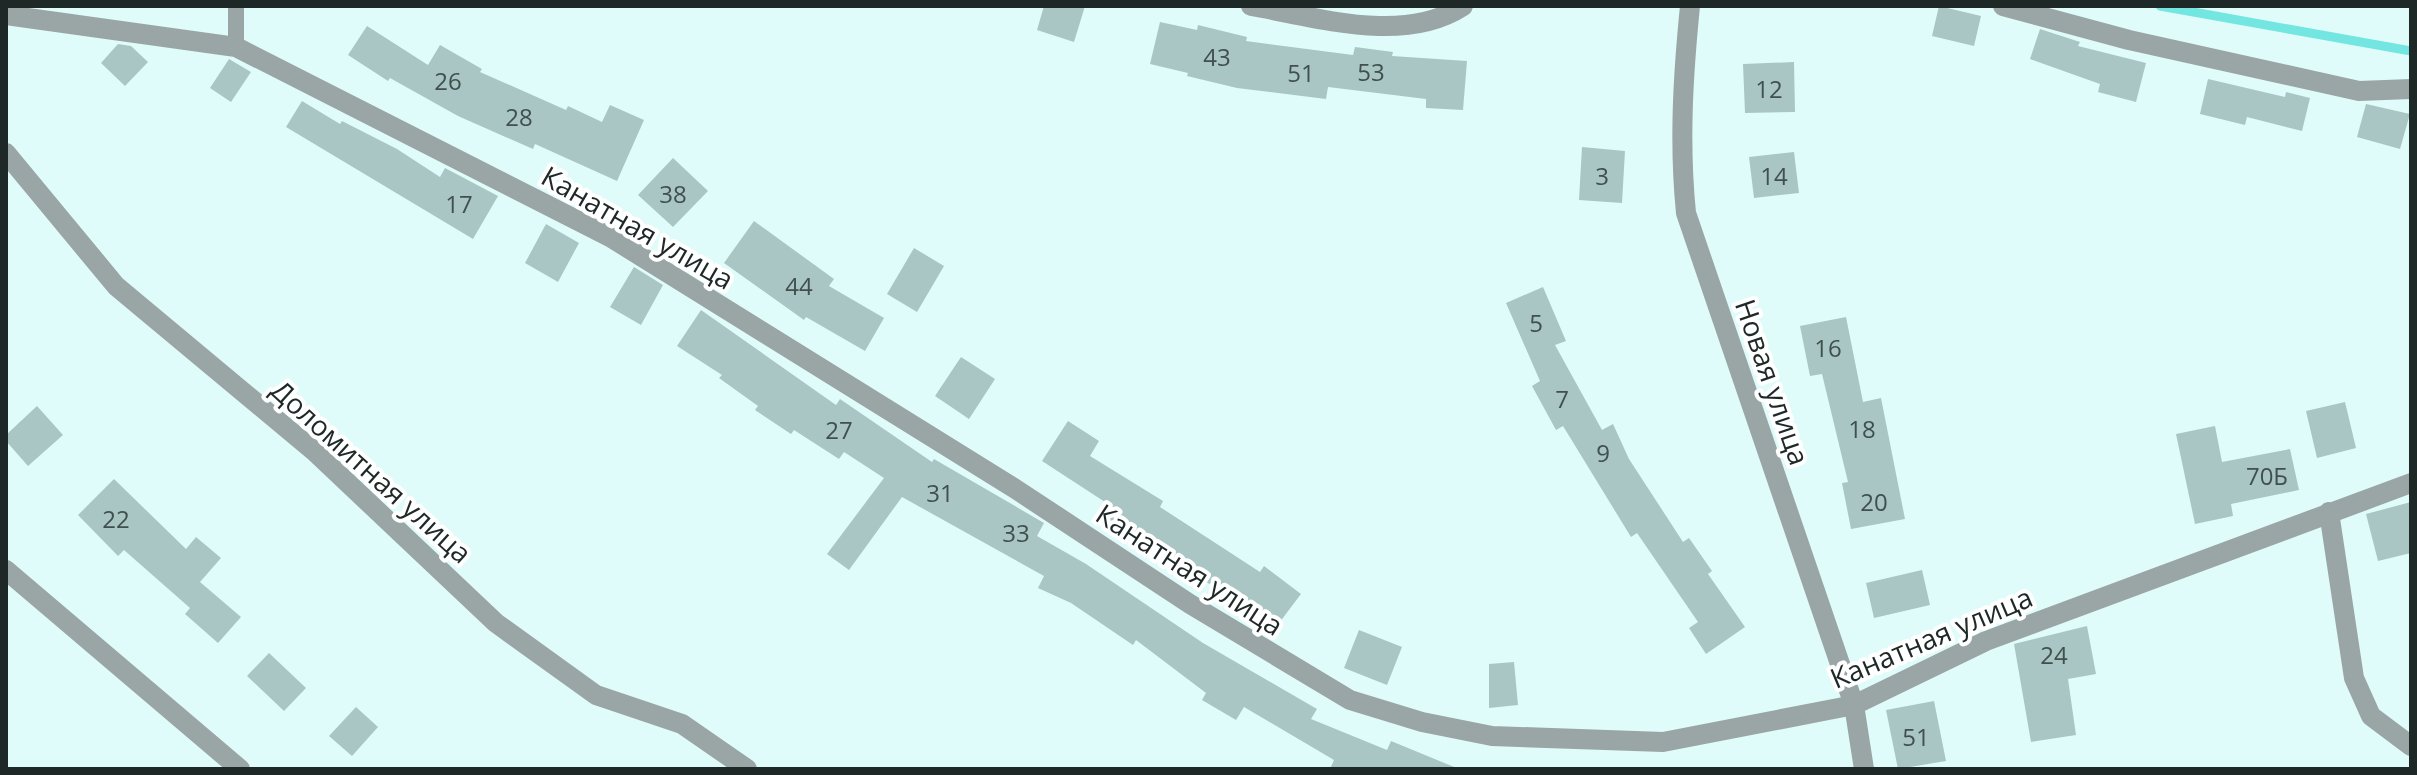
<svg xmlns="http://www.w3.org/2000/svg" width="2417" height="775" font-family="'Open Sans',sans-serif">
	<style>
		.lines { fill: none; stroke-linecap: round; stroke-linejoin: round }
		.stream { stroke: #74e6e1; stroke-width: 9 }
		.building { fill: #a9c6c4 }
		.lane { stroke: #9aa6a5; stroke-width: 16 }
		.street { stroke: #9aa6a5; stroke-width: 20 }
		.labels { text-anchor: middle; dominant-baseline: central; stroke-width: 8; stroke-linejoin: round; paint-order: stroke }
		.number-label { font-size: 24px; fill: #40504e }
		.street-label { font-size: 28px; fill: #1d2827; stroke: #fff }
	</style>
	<rect width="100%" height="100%" fill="#dffcfa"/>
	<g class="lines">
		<path class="stream" d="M 2160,6 L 2411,51"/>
	</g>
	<path class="building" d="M 1044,6 L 1085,6 L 1074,42 L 1037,30 Z
		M 1939,6 L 1981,16 L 1974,46 L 1932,36 Z
		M 1160,22 L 1197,30 L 1198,25 L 1247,37 L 1246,41 L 1353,55 L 1355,47 L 1393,52 L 1392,56 L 1467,61 L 1463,110 L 1426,108 L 1426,99 L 1328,87 L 1326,99 L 1237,88 L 1187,76 L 1188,73 L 1150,64 Z
		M 367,26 L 428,65 L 440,45 L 482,69 L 480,72 L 566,110 L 568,106 L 602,122 L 610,105 L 644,120 L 617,181 L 535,144 L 533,149 L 458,116 L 390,78 L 388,81 L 348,55 Z
		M 2040,29 L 2080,42 L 2078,46 L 2146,63 L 2136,102 L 2098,92 L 2100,84 L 2030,59 Z
		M 118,44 L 131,46 L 148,62 L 125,86 L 101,63 Z
		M 229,59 L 251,72 L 231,102 L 210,88 Z
		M 1794,62 L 1795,112 L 1745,113 L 1743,64 Z
		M 2208,79 L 2285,97 L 2286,92 L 2310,98 L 2302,131 L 2247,117 L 2245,125 L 2200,114 Z
		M 302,101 L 340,124 L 342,121 L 397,149 L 440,177 L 445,168 L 498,196 L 473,239 L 286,127 Z
		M 2366,104 L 2410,114 L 2400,149 L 2357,137 Z
		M 1582,147 L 1625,151 L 1622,203 L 1579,200 Z
		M 1794,152 L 1799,193 L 1754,198 L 1749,157 Z
		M 673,158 L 708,191 L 673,227 L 638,195 Z
		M 754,221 L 834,279 L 829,286 L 884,318 L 865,351 L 806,317 L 804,320 L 724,263 Z
		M 546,224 L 579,243 L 558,282 L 525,263 Z
		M 914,248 L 944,266 L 917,312 L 887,294 Z
		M 634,267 L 663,285 L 641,325 L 610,307 Z
		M 1543,287 L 1566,341 L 1555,345 L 1602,430 L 1613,424 L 1629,459 L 1683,542 L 1689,538 L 1712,571 L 1708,574 L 1745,627 L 1706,654 L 1689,628 L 1698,622 L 1637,533 L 1631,537 L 1563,426 L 1556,430 L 1532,386 L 1540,381 L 1506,303 Z
		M 701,310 L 836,405 L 840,399 L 932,462 L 934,459 L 1044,523 L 1037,536 L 1086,564 L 1203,643 L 1317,709 L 1311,719 L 1387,750 L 1391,741 L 1459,769 L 1330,769 L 1334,760 L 1244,707 L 1236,720 L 1202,700 L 1206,693 L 1136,640 L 1133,645 L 1071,603 L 1038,588 L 1044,576 L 902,497 L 849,570 L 827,554 L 884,478 L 844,452 L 839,459 L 794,430 L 791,434 L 755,410 L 758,406 L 719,378 L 722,375 L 677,346 Z
		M 1846,317 L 1863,402 L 1881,398 L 1905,519 L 1851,529 L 1842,483 L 1848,482 L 1822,374 L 1810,376 L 1800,326 Z
		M 961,357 L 995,379 L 969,419 L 935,396 Z
		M 2345,402 L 2356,448 L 2317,458 L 2306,411 Z
		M 37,406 L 63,435 L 28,466 L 6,441 L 6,435 Z
		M 1068,421 L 1099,441 L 1090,456 L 1163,501 L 1160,507 L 1260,572 L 1264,566 L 1301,594 L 1273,631 L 1213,586 L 1096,517 L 1105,502 L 1042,461 Z
		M 2215,426 L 2222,462 L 2290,449 L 2299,490 L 2231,504 L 2233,516 L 2195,524 L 2176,434 Z
		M 114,479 L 186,549 L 196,537 L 221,558 L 200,582 L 241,617 L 218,643 L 185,614 L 190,608 L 124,550 L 118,556 L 78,515 Z
		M 2411,502 L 2411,553 L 2378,561 L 2366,514 Z
		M 1922,570 L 1930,605 L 1874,618 L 1866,583 Z
		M 2087,626 L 2096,674 L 2068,679 L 2076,735 L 2031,742 L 2014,644 Z
		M 1359,630 L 1402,647 L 1387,685 L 1344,668 Z
		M 269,653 L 306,688 L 284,711 L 247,676 Z
		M 1514,662 L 1518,705 L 1489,708 L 1489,664 Z
		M 1934,701 L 1946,761 L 1898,769 L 1886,710 Z
		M 356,707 L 378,727 L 352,756 L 329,736 Z"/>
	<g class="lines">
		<path class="lane" d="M 236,47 L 236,6"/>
		<path class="street" d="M 1251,6 C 1317,17 1403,45 1463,6
			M 1690,6 C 1683,76 1679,143 1686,213 L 1854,705 L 1864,769
			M 2003,6 L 2129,40 L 2359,91 L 2411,89
			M 6,15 L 236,47 L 610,237 L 1014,488 L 1190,604 L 1350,700 L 1422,722 L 1492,736 L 1663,742 L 1854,705 L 1986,641 L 2411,483
			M 6,153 L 116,286 L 314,451 L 496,623 L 596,695 L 682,724 L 747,769
			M 2329,512 L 2354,678 L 2371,716 L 2411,746
			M 6,570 L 240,769"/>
	</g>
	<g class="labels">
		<g class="number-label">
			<text x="1217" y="56">43</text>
			<text x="1371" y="71">53</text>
			<text x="1301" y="72">51</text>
			<text x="448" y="80">26</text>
			<text x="1769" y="88">12</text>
			<text x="519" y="116">28</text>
			<text x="1602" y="175">3</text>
			<text x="1774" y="175">14</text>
			<text x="673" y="193">38</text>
			<text x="459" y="203">17</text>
			<text x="799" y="285">44</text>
			<text x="1536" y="322">5</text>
			<text x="1828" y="347">16</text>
			<text x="1562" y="398">7</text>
			<text x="1862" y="428">18</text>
			<text x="839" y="429">27</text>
			<text x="1603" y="452">9</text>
			<text x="2267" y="475">70Б</text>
			<text x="940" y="492">31</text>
			<text x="1874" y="501">20</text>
			<text x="116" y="518">22</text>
			<text x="1016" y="532">33</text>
			<text x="2054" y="654">24</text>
			<text x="1916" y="736">51</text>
		</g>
		<g class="street-label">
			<text transform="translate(638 227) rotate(30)">Канатная улица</text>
			<text transform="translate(1773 382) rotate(71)">Новая улица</text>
			<text transform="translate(372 471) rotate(42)">Доломитная улица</text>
			<text transform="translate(1190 569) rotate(33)">Канатная улица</text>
			<text transform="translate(1931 637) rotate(-23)">Канатная улица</text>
		</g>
	</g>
	<rect width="2417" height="775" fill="none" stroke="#1d2827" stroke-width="16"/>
</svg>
